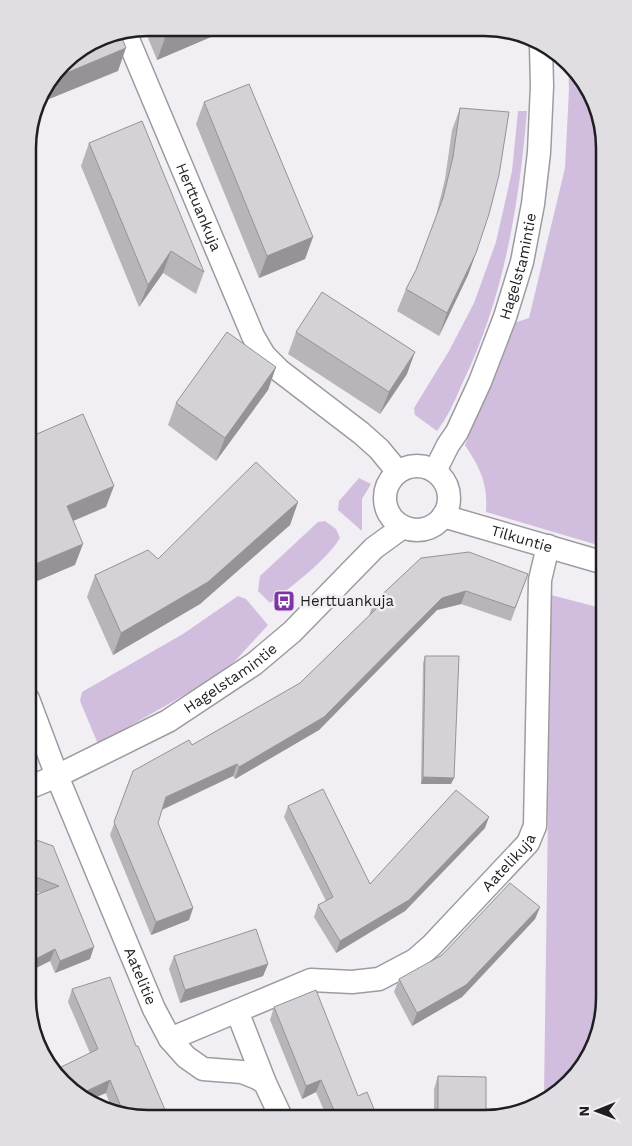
<svg xmlns="http://www.w3.org/2000/svg" width="632" height="1146" font-family="'Work Sans',sans-serif">
	<style>
		.green { fill: #d1bede }
		.lines { fill: none; stroke-linecap: round; stroke-linejoin: round }
		.street-casing { stroke: #9e9ba0; stroke-width: 25 }
		.street { stroke: #fff; stroke-width: 22 }
		.wall { fill: #b7b5b9 }
		.shaded-wall { fill: #959396 }
		.building { fill: #d5d2d7; stroke: #959396 }
		.labels { text-anchor: middle; dominant-baseline: central; stroke-width: 5; stroke-linejoin: round; paint-order: stroke }
		.street-label { font-size: 15px; fill: #1f1e20; stroke: #f1eef4 }
		.poi-label { font-size: 15px; fill: #1f1e20; stroke: #f1eef4; text-anchor: start }
		.rim { fill: none; stroke: #1f1e20; stroke-width: 2.5 }
	</style>
	<rect width="100%" height="100%" fill="#f1eef4"/>
	<path class="green" d="M 568,64 L 598,109 L 601,546 L 486,512 C 488,483 480,468 465,445 L 514,323 L 529,318 L 565,168 L 569,89 Z
		M 518,111 L 527,111 C 519,205 504,298 462,384 C 455,400 448,417 437,431 L 415,415 L 414,408 L 449,351 L 474,303 L 496,242 L 512,171 Z
		M 359,478 L 371,484 L 362,499 L 362,531 L 338,510 L 339,501 Z
		M 325,521 L 336,529 L 340,538 C 326,561 292,586 270,603 L 258,591 L 260,576 L 318,522 Z
		M 551,595 L 601,608 L 604,1006 L 580,1071 L 544,1097 Z
		M 238,596 L 246,599 L 268,625 L 235,661 L 209,681 L 98,744 L 80,701 L 82,692 L 183,634 Z"/>
	<g class="lines">
		<g class="street-casing">
			<g id="street">
				<path id="s1" d="M 125,32 L 253,336 L 264,355 L 280,371 L 361,433 L 379,449 L 398,472"/>
				<circle cx="417" cy="498" r="32"/>
				<path id="s2" d="M 435,471 L 448,445 L 457,432 L 480,382 L 505,317 L 522,262 L 533,204 L 539,152 L 542,86 L 541,46"/>
				<path id="s3" d="M 443,516 L 601,562"/>
				<path id="s4" d="M 28,699 L 57,776 L 154,1009 L 170,1039 L 186,1057 L 203,1069 L 242,1072 L 257,1078 L 265,1083 L 280,1115"/>
				<path id="s5" d="M 28,788 L 57,776 L 168,721 L 254,664 L 292,632 L 374,548 L 403,527"/>
				<path d="M 170,1039 L 237,1011"/>
				<path id="s6" d="M 265,1083 L 237,1011 L 311,980 L 352,982 L 379,979 L 415,960 L 432,945 L 528,843 L 535,826 L 540,580 L 548,546"/>
			</g>
		</g>
		<use href="#street" class="street"/>
	</g>
	<path class="wall" d="M 144,28 L 232,28 L 157,60 Z
		M 455,29 L 504,30 L 502,35 L 455,36 Z
		M 204,102 L 313,237 L 305,259 L 259,278 L 196,124 Z
		M 460,108 L 476,253 L 468,275 L 439,336 L 397,311 L 406,289 L 416,270 L 435,220 L 445,179 L 452,130 Z
		M 89,143 L 204,272 L 196,294 L 163,273 L 139,307 L 81,166 Z
		M 296,332 L 407,374 L 380,414 L 288,354 Z
		M 276,367 L 268,390 L 216,461 L 168,425 L 176,403 Z
		M 298,502 L 290,525 L 200,604 L 113,655 L 87,597 L 95,575 L 158,559 Z
		M 528,574 L 511,621 L 461,604 L 437,610 L 319,730 L 235,779 L 233,776 L 162,810 L 158,823 L 193,908 L 189,920 L 151,935 L 110,835 L 133,771 L 192,745 L 300,683 L 369,616 L 373,603 Z
		M 425,656 L 451,784 L 421,784 L 423,663 Z
		M 288,806 L 370,884 L 485,828 L 405,911 L 336,953 L 314,917 L 318,905 L 326,901 L 284,817 Z
		M 28,837 L 53,846 L 90,959 L 55,973 L 50,961 L 28,972 L 28,898 L 41,893 L 28,888 Z
		M 540,907 L 535,919 L 462,997 L 412,1026 L 394,992 L 399,979 Z
		M 174,956 L 268,964 L 263,976 L 180,1003 L 169,969 Z
		M 72,989 L 132,1117 L 112,1109 L 90,1053 L 68,1002 Z
		M 274,1007 L 358,1096 L 376,1114 L 326,1115 L 316,1092 L 302,1099 L 270,1020 Z
		M 438,1076 L 486,1113 L 434,1113 L 434,1089 Z"/>
	<path class="shaded-wall" d="M 188,28 L 232,28 L 157,60 L 165,38 Z
		M 457,29 L 504,30 L 502,35 L 455,36 Z
		M 126,48 L 118,71 L 37,104 L 40,95 L 52,79 Z
		M 313,237 L 305,259 L 259,278 L 267,256 Z
		M 171,251 L 163,273 L 139,307 L 148,285 Z
		M 476,253 L 468,275 L 439,336 L 447,313 Z
		M 415,352 L 407,374 L 380,414 L 389,392 Z
		M 276,367 L 268,390 L 216,461 L 225,438 Z
		M 114,486 L 106,507 L 59,527 L 67,506 Z
		M 298,502 L 290,525 L 200,604 L 113,655 L 121,633 Z
		M 83,544 L 75,565 L 28,585 L 28,567 Z
		M 466,591 L 461,604 L 437,610 L 319,730 L 235,779 L 239,767 L 442,598 Z
		M 237,764 L 233,776 L 161,810 L 166,797 Z
		M 423,777 L 454,778 L 451,784 L 421,784 Z
		M 489,817 L 485,828 L 405,911 L 336,953 L 340,941 Z
		M 540,907 L 535,919 L 462,997 L 412,1026 L 417,1013 Z
		M 193,908 L 189,920 L 151,935 L 156,922 Z
		M 94,947 L 90,959 L 55,973 L 60,961 Z
		M 55,949 L 50,961 L 28,972 L 28,963 Z
		M 268,964 L 263,976 L 180,1003 L 185,990 Z
		M 110,1080 L 106,1093 L 90,1100 L 78,1095 Z
		M 321,1080 L 316,1092 L 302,1099 L 306,1086 Z"/>
	<path class="building" d="M 161,28 L 188,28 L 165,38 Z
		M 120,33 L 126,48 L 52,79 L 68,58 L 102,37 Z
		M 249,84 L 313,237 L 267,256 L 204,102 Z
		M 460,108 L 509,112 L 499,175 L 489,214 L 476,253 L 447,313 L 406,289 L 416,270 L 443,198 L 453,157 Z
		M 142,121 L 204,272 L 171,251 L 148,285 L 89,143 Z
		M 322,292 L 415,352 L 389,392 L 296,332 Z
		M 227,332 L 276,367 L 225,438 L 176,403 Z
		M 28,413 L 37,434 L 83,414 L 114,486 L 67,506 L 83,544 L 28,567 Z
		M 256,462 L 298,502 L 208,582 L 121,633 L 95,575 L 148,550 L 158,559 Z
		M 469,552 L 528,574 L 515,608 L 466,591 L 442,598 L 324,717 L 239,767 L 237,764 L 166,797 L 158,823 L 193,908 L 156,922 L 114,822 L 133,771 L 189,740 L 192,745 L 300,683 L 378,607 L 373,603 L 421,558 Z
		M 425,656 L 459,656 L 454,778 L 423,777 Z
		M 323,789 L 370,884 L 456,790 L 489,817 L 409,900 L 340,941 L 318,905 L 333,897 L 288,806 Z
		M 28,837 L 53,846 L 94,947 L 60,961 L 55,949 L 28,963 L 28,898 L 59,886 L 28,874 Z
		M 510,883 L 540,907 L 466,985 L 417,1013 L 399,979 L 442,955 Z
		M 256,929 L 268,964 L 185,990 L 174,956 Z
		M 110,977 L 136,1046 L 138,1046 L 168,1117 L 132,1117 L 124,1114 L 110,1080 L 78,1095 L 74,1093 L 57,1069 L 98,1049 L 72,989 Z
		M 316,990 L 358,1096 L 367,1092 L 376,1114 L 336,1115 L 321,1080 L 306,1086 L 274,1007 Z
		M 438,1076 L 486,1077 L 486,1113 L 438,1113 Z
		M 261,1110 L 262,1116 L 244,1116 Z"/>
	<defs>
		<g id="bus-square" transform="scale(1.125)"><rect x="-9" y="-9" width="18" height="18" rx="4" fill="#7e34a5" stroke="#f1eef4"/><path d="M-5-6H5V4H4V6H2V4H-2V6H-4V4H-5ZM-3.5-4V0h7V-4ZM-3.5 1.2v1.5H-2V1.2ZM2 1.2v1.5H3.5V1.2Z" fill="#fff"/></g>
	</defs>
	<g fill-rule="evenodd">
		<use href="#bus-square" x="284" y="601"/>
	</g>
	<g class="labels">
		<g class="street-label">
			<text stroke="none"><textPath href="#s1" startOffset="190">Herttuankuja</textPath></text>
			<text stroke="none"><textPath href="#s2" startOffset="222">Hagelstamintie</textPath></text>
			<text stroke="none"><textPath href="#s3" startOffset="82">Tilkuntie</textPath></text>
			<text stroke="none"><textPath href="#s5" startOffset="231">Hagelstamintie</textPath></text>
			<text stroke="none"><textPath href="#s6" startOffset="402">Aatelikuja</textPath></text>
			<text stroke="none"><textPath href="#s4" startOffset="299">Aatelitie</textPath></text>
		</g>
		<g class="poi-label">
			<text x="300" y="601">Herttuankuja</text>
		</g>
	</g>
	<path d="M0 0H632V1146H0ZM148 36H484A112 112 0 0 1 596 148V998A112 112 0 0 1 484 1110H148A112 112 0 0 1 36 998V148A112 112 0 0 1 148 36Z" fill="#e0dde3" fill-rule="evenodd"/>
	<path class="rim" d="M148 36H484A112 112 0 0 1 596 148V998A112 112 0 0 1 484 1110H148A112 112 0 0 1 36 998V148A112 112 0 0 1 148 36Z"/>
	<g transform="translate(597 1111) rotate(269)" stroke="#f1eef4" stroke-width="4" paint-order="stroke">
	<path d="M0-4L9 19L0 12L-9 19Z" fill="#1f1e20"/>
	<text y="-8" font-size="14" font-weight="bold" text-anchor="middle" fill="#1f1e20">N</text>
	</g>
</svg>
